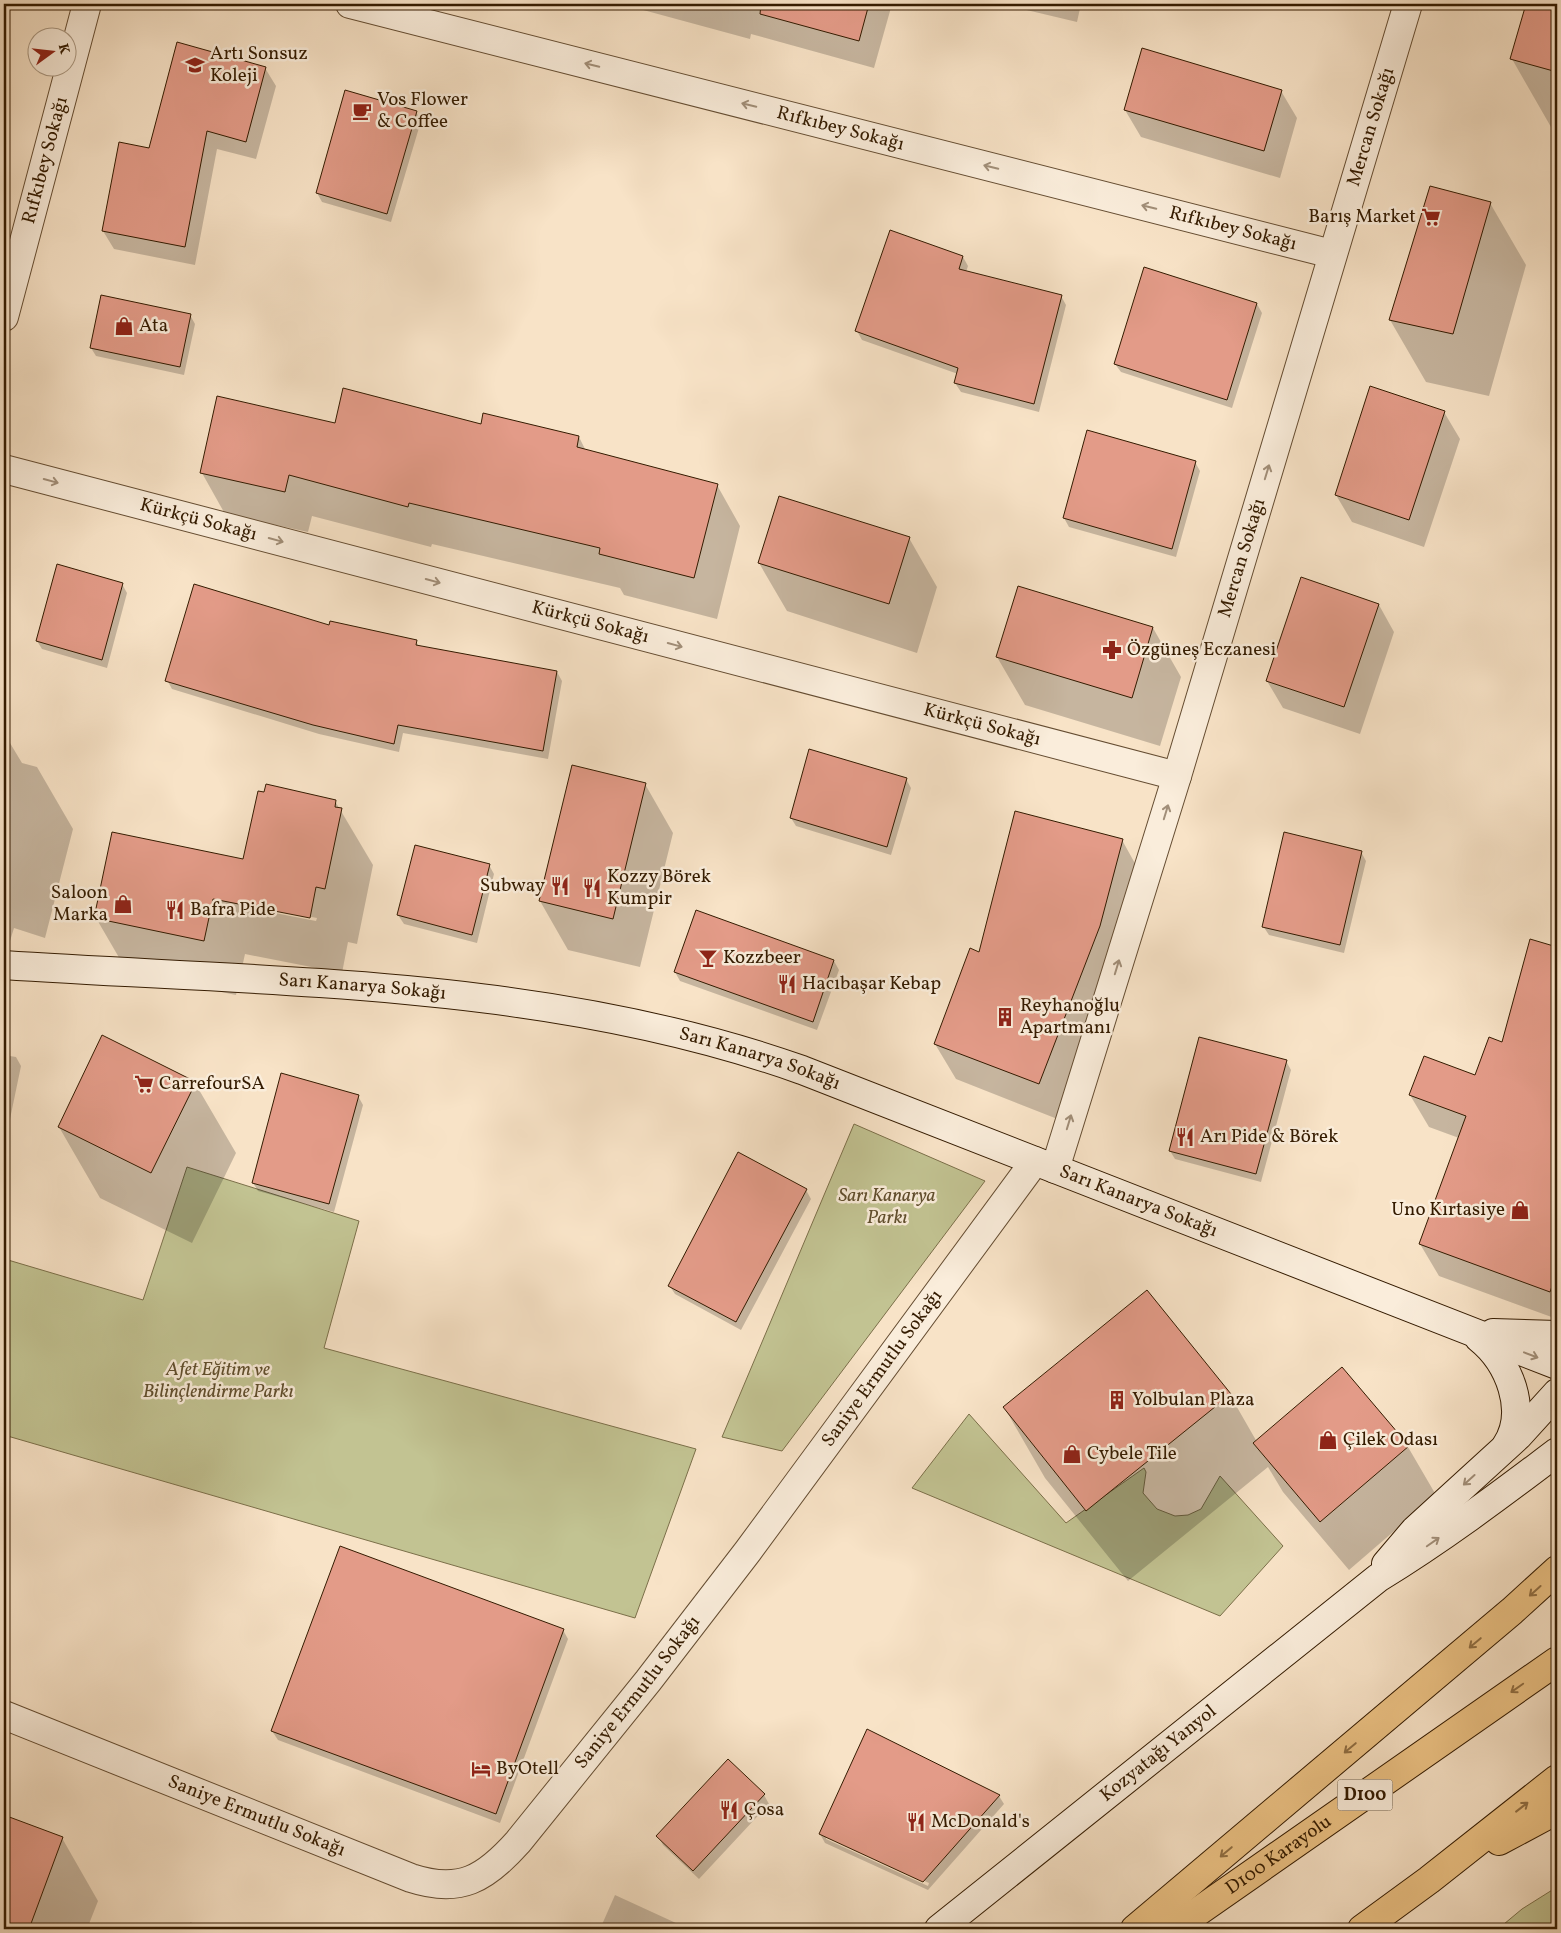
<svg xmlns="http://www.w3.org/2000/svg" width="1561" height="1933" font-family="Vollkorn,serif">
	<style>
		.green { fill: #c2c392; stroke: #7b6f49 }
		.shadow { fill: #0003; fill-rule: evenodd }
		.building { fill: #e39b88; stroke: #341b00 }
		.lines { fill: none; stroke-linecap: round; stroke-linejoin: round }
		.street-casing { stroke: #654d32; stroke-width: 30 }
		.secondary-casing { stroke: #341b00; stroke-width: 30 }
		.highway-casing { stroke: #341b00; stroke-width: 30 }
		.street { stroke: #faeddb; stroke-width: 28 }
		.secondary { stroke: #faeddb; stroke-width: 28 }
		.highway { stroke: #ecc284; stroke-width: 28 }
		.oneway { stroke: #a18e78 }
		.oneway2 { stroke: #906e42 }
		.labels { text-anchor: middle; dominant-baseline: central; stroke-width: 5; stroke-linejoin: round; paint-order: stroke }
		.shield { fill: #faeddb; stroke: #6f5a42; stroke-width: 1 }
		.shield-label { font-size: 18px; font-weight: bold; fill: #341b00 }
		.poi-label { font-size: 19px; fill: #341b00; stroke: #faeddb; text-anchor: start }
		.street-label { font-size: 19px; fill: #341b00; stroke: #faeddb }
		.park-label { font-size: 19px; font-style: italic; fill: #5f4d2c; stroke: #faeddb }
	</style>
	<rect width="100%" height="100%" fill="#f8e3c7"/>
	<filter id="stains"><feTurbulence type="fractalNoise" baseFrequency=".004" numOctaves="4"/><feColorMatrix values="0 0 0 0 .2 0 0 0 0 .09 0 0 0 0 .02 0 0 0 .5 -.17"/></filter>
	<radialGradient id="worn" r=".72"><stop offset=".6" stop-color="#630" stop-opacity="0"/><stop offset="1" stop-color="#630" stop-opacity=".3"/></radialGradient>
	<path class="green" d="M 854,1124 L 985,1181 L 782,1451 L 722,1437 Z
		M 187,1167 L 359,1221 L 324,1348 L 696,1449 L 635,1618 L 4,1435 L 4,1275 L 8,1260 L 143,1300 Z
		M 969,1414 L 1066,1523 L 1144,1468 L 1146,1472 L 1143,1493 L 1157,1509 L 1175,1516 L 1188,1515 L 1201,1509 L 1220,1476 L 1283,1546 L 1220,1616 L 912,1488 Z
		M 1557,1887 L 1557,1929 L 1498,1929 L 1522,1909 Z"/>
	<path class="shadow" d="M 621,4 L 892,4 L 874,68 L 751,34 L 750,39 Z
		M 1001,4 L 1081,4 L 1077,22 Z
		M 1528,4 L 1557,4 L 1557,135 L 1555,134 L 1512,59 Z
		M 265,68 L 276,86 L 256,159 L 217,149 L 195,265 L 114,249 L 103,231 L 150,149 Z
		M 1281,91 L 1297,118 L 1280,178 L 1141,137 L 1125,110 Z
		M 416,112 L 421,121 L 391,222 L 322,202 L 317,193 Z
		M 1490,203 L 1526,265 L 1489,396 L 1426,382 L 1390,320 Z
		M 963,257 L 968,266 L 966,272 L 1061,296 L 1066,305 L 1039,412 L 961,392 L 955,383 L 958,374 L 862,340 L 857,331 Z
		M 1257,304 L 1262,313 L 1232,408 L 1121,372 L 1115,364 Z
		M 190,315 L 195,324 L 184,375 L 96,356 L 91,348 Z
		M 1444,412 L 1460,439 L 1424,547 L 1352,522 L 1336,495 Z
		M 335,424 L 482,425 L 579,437 L 586,451 L 717,485 L 740,526 L 717,619 L 624,595 L 620,588 L 432,544 L 431,547 L 312,516 L 308,532 L 225,514 L 202,473 Z
		M 1195,462 L 1200,471 L 1176,557 L 1069,527 L 1064,518 Z
		M 909,538 L 937,587 L 917,653 L 787,611 L 759,563 Z
		M 122,584 L 127,593 L 107,668 L 42,649 L 37,641 Z
		M 1018,587 L 1153,628 L 1181,677 L 1160,746 L 1025,705 L 997,657 Z
		M 1379,605 L 1394,632 L 1360,734 L 1283,708 L 1267,681 Z
		M 330,626 L 416,641 L 419,647 L 557,672 L 562,681 L 548,759 L 403,733 L 399,752 L 319,734 L 172,689 L 167,680 Z
		M 4,741 L 10,743 L 22,763 L 37,767 L 73,829 L 45,938 L 14,928 L 10,941 L 4,939 Z
		M 906,779 L 911,788 L 891,855 L 796,826 L 791,818 Z
		M 645,784 L 673,833 L 640,967 L 568,950 L 540,901 Z
		M 335,801 L 373,865 L 357,944 L 348,942 L 342,973 L 245,954 L 236,995 L 128,973 L 96,918 L 244,861 ZM 275,910 L 317,918 L 316,921 L 275,913 Z
		M 1122,840 L 1142,876 L 1060,1120 L 956,1079 L 935,1044 L 980,953 Z
		M 1361,852 L 1366,861 L 1344,953 L 1269,935 L 1263,926 Z
		M 489,865 L 494,874 L 477,943 L 404,924 L 398,915 Z
		M 1531,940 L 1557,948 L 1557,1319 L 1439,1276 L 1420,1244 L 1459,1138 L 1429,1127 L 1410,1095 L 1476,1077 L 1503,1044 Z
		M 834,961 L 839,970 L 817,1030 L 680,981 L 675,972 Z
		M 4,1055 L 16,1057 L 21,1066 L 4,1148 Z
		M 1286,1061 L 1291,1070 L 1261,1182 L 1175,1159 L 1170,1151 Z
		M 195,1083 L 236,1153 L 192,1243 L 100,1198 L 59,1127 Z
		M 358,1096 L 363,1105 L 334,1212 L 258,1191 L 253,1183 Z
		M 806,1190 L 811,1199 L 741,1330 L 675,1294 L 669,1285 Z
		M 1230,1395 L 1257,1442 L 1408,1447 L 1436,1495 L 1349,1570 L 1283,1492 L 1268,1467 L 1128,1581 L 1045,1478 L 1004,1407 Z
		M 563,1630 L 568,1639 L 500,1823 L 278,1740 L 272,1731 Z
		M 764,1795 L 769,1804 L 699,1879 L 663,1845 L 658,1836 Z
		M 999,1796 L 1004,1804 L 928,1890 L 825,1843 L 820,1834 ZM 826,1836 L 929,1883 L 928,1886 L 826,1839 Z
		M 4,1817 L 62,1838 L 98,1901 L 87,1929 L 4,1929 Z
		M 615,1895 L 689,1929 L 600,1929 Z
		M 191,1922 L 197,1929 L 182,1929 Z
		M 250,1924 L 254,1929 L 243,1929 Z"/>
	<path class="building" d="M 761,4 L 869,4 L 859,41 L 760,14 Z
		M 1526,4 L 1557,4 L 1557,72 L 1510,59 Z
		M 177,42 L 266,67 L 246,142 L 207,131 L 185,247 L 102,231 L 119,142 L 149,148 Z
		M 1142,48 L 1282,90 L 1264,151 L 1124,110 Z
		M 345,90 L 417,111 L 387,214 L 316,193 Z
		M 1430,186 L 1491,202 L 1453,334 L 1389,320 Z
		M 890,230 L 963,256 L 959,269 L 1062,295 L 1034,404 L 954,383 L 958,368 L 855,331 Z
		M 1144,267 L 1257,303 L 1227,400 L 1114,364 Z
		M 101,295 L 191,314 L 180,367 L 90,348 Z
		M 1370,386 L 1445,411 L 1409,520 L 1335,495 Z
		M 343,388 L 481,424 L 483,413 L 579,436 L 577,447 L 718,484 L 694,578 L 599,554 L 600,548 L 409,503 L 408,507 L 289,475 L 285,492 L 200,473 L 217,396 L 335,423 Z
		M 1087,430 L 1196,461 L 1172,549 L 1063,518 Z
		M 779,496 L 910,537 L 889,604 L 758,563 Z
		M 57,564 L 123,583 L 102,660 L 36,641 Z
		M 1301,577 L 1379,604 L 1344,707 L 1266,681 Z
		M 194,584 L 329,625 L 330,621 L 417,640 L 416,645 L 557,671 L 543,751 L 398,725 L 394,744 L 313,725 L 165,681 Z
		M 1018,586 L 1153,627 L 1132,698 L 996,657 Z
		M 809,749 L 907,778 L 887,847 L 790,818 Z
		M 572,765 L 646,783 L 613,919 L 539,901 Z
		M 266,784 L 336,800 L 335,807 L 342,808 L 325,889 L 316,887 L 310,918 L 213,899 L 204,941 L 94,918 L 112,832 L 243,859 L 258,791 L 264,792 Z
		M 1015,811 L 1123,839 L 1100,926 L 1039,1084 L 934,1044 L 970,948 L 979,952 Z
		M 1284,832 L 1362,851 L 1340,945 L 1262,927 Z
		M 415,845 L 490,864 L 472,935 L 397,915 Z
		M 696,910 L 834,960 L 813,1022 L 674,972 Z
		M 1530,939 L 1557,947 L 1557,1272 L 1550,1292 L 1419,1244 L 1466,1116 L 1409,1095 L 1424,1056 L 1475,1075 L 1489,1037 L 1502,1042 Z
		M 102,1035 L 196,1082 L 151,1173 L 58,1127 Z
		M 1199,1037 L 1287,1060 L 1256,1174 L 1169,1151 Z
		M 281,1073 L 359,1095 L 329,1204 L 252,1183 Z
		M 738,1152 L 807,1189 L 736,1322 L 668,1286 Z
		M 1147,1290 L 1231,1394 L 1086,1511 L 1003,1407 Z
		M 1342,1367 L 1409,1446 L 1320,1522 L 1253,1443 Z
		M 340,1546 L 564,1629 L 496,1814 L 271,1731 Z
		M 867,1729 L 1000,1795 L 923,1882 L 819,1834 Z
		M 728,1759 L 765,1794 L 693,1871 L 656,1836 Z
		M 4,1815 L 63,1837 L 29,1929 L 25,1929 L 4,1922 Z"/>
	<g class="lines">
		<g class="street-casing">
			<g id="street">
				<path id="s1" d="M 350,4 L 1332,254"/>
				<path id="s2" d="M 4,317 L 87,4"/>
				<path id="s3" d="M 4,469 L 1177,776"/>
				<path id="s4" d="M 1055,1169 L 1177,776 L 1408,4"/>
				<path id="s5" d="M 4,1715 L 411,1878 C 460,1894 485,1879 518,1842 L 648,1681 L 748,1551 L 1035,1161"/>
			</g>
		</g>
		<g class="secondary-casing">
			<g id="secondary">
				<path id="s6" d="M 4,965 C 272,983 546,979 802,1070 L 1557,1365"/>
				<path d="M 1493,1333 L 1557,1335"/>
				<path d="M 1479,1338 C 1509,1362 1529,1411 1506,1446"/>
				<path d="M 1386,1564 L 1415,1530 L 1518,1436 L 1557,1393"/>
				<path id="s7" d="M 939,1929 L 1378,1578 C 1440,1540 1499,1496 1557,1452"/>
			</g>
		</g>
		<g class="highway-casing">
			<g id="highway">
				<path d="M 1499,1841 L 1557,1810"/>
				<path d="M 1135,1929 L 1512,1611 L 1557,1570"/>
				<path id="s8" d="M 1173,1929 L 1557,1661"/>
				<path d="M 1362,1929 L 1429,1880 L 1557,1779"/>
			</g>
		</g>
		<use href="#street" class="street"/>
		<use href="#secondary" class="secondary"/>
		<use href="#highway" class="highway"/>
	</g>
	<defs><path id="oneway-shaft" d="M-6 0H5M1.5-3L5.5 0L1.5 3" fill="none" stroke-width="1.6" stroke-linecap="round" stroke-linejoin="round" transform="scale(1.25)"/></defs>
	<g class="oneway">
		<use href="#oneway-shaft" transform="translate(592 65) rotate(-166)"/>
		<use href="#oneway-shaft" transform="translate(749 105) rotate(-166)"/>
		<use href="#oneway-shaft" transform="translate(991 167) rotate(-166)"/>
		<use href="#oneway-shaft" transform="translate(1149 207) rotate(-166)"/>
		<use href="#oneway-shaft" transform="translate(1267 472) rotate(-73)"/>
		<use href="#oneway-shaft" transform="translate(51 481) rotate(15)"/>
		<use href="#oneway-shaft" transform="translate(276 540) rotate(15)"/>
		<use href="#oneway-shaft" transform="translate(433 581) rotate(15)"/>
		<use href="#oneway-shaft" transform="translate(675 645) rotate(15)"/>
		<use href="#oneway-shaft" transform="translate(1166 812) rotate(-73)"/>
		<use href="#oneway-shaft" transform="translate(1117 967) rotate(-73)"/>
		<use href="#oneway-shaft" transform="translate(1069 1122) rotate(-73)"/>
		<use href="#oneway-shaft" transform="translate(1531 1355) rotate(21)"/>
		<use href="#oneway-shaft" transform="translate(1469 1480) rotate(138)"/>
		<use href="#oneway-shaft" transform="translate(1433 1542) rotate(-35)"/>
	</g>
	<g class="oneway2">
		<use href="#oneway-shaft" transform="translate(1535 1591) rotate(138)"/>
		<use href="#oneway-shaft" transform="translate(1475 1643) rotate(140)"/>
		<use href="#oneway-shaft" transform="translate(1517 1688) rotate(145)"/>
		<use href="#oneway-shaft" transform="translate(1350 1748) rotate(140)"/>
		<use href="#oneway-shaft" transform="translate(1522 1807) rotate(-38)"/>
		<use href="#oneway-shaft" transform="translate(1226 1852) rotate(140)"/>
	</g>
	<defs>
		<g id="school-bare" transform="scale(1.5)"><path d="M0-5L7-2L0 1L-7-2ZM-4 1L0 2.5L4 1V4Q0 6-4 4Z" fill="#8f2418" stroke="#faeddb" stroke-width="2.5" paint-order="stroke"/></g>
		<g id="cafe-bare" transform="scale(1.5)"><path d="M-5.5-4.5H6V0H3Q3 3.5 0 3.5H-2.5Q-5.5 3.5-5.5 0ZM3-3.2v2h1.7v-2ZM-6 4.5H4V6H-6Z" fill="#8f2418" stroke="#faeddb" stroke-width="2.5" paint-order="stroke"/></g>
		<g id="supermarket-bare" transform="scale(1.5)"><path d="M-6-5.5h2.5l.6 2H6L4.5 2H-2.5L-4.4-4H-6ZM-1.5 3.2a1.3 1.3 0 1 0 .1 0ZM3 3.2a1.3 1.3 0 1 0 .1 0Z" fill="#8f2418" stroke="#faeddb" stroke-width="2.5" paint-order="stroke"/></g>
		<g id="shop-bare" transform="scale(1.5)"><path d="M-5-2.5h2.3a2.7 3.5 0 0 1 5.4 0H5L5.5 6h-11ZM-1.5-2.5h3a1.5 2.3 0 0 0-3 0Z" fill="#8f2418" stroke="#faeddb" stroke-width="2.5" paint-order="stroke"/></g>
		<g id="pharmacy-bare" transform="scale(1.5)"><path d="M-2-6h4v4h4v4h-4v4h-4v-4h-4v-4h4Z" fill="#8f2418" stroke="#faeddb" stroke-width="2.5" paint-order="stroke"/></g>
		<g id="restaurant-bare" transform="scale(1.5)"><path d="M-5-6h1v4h1v-4h1v4h1v-4h1v5L-1.5 .5V6h-2V.5L-5-1ZM5-6V6H3V1.5H1.5Q1.5-4 5-6Z" fill="#8f2418" stroke="#faeddb" stroke-width="2.5" paint-order="stroke"/></g>
		<g id="bar-bare" transform="scale(1.5)"><path d="M-6-5H6L.8 .8V4.5H3.5V6h-7V4.5H-.8V.8Z" fill="#8f2418" stroke="#faeddb" stroke-width="2.5" paint-order="stroke"/></g>
		<g id="building-bare" transform="scale(1.5)"><path d="M-4-6H4V6H1V3H-1V6H-4ZM-2.5-4.3h1.7v1.8h-1.7ZM.8-4.3h1.7v1.8H.8ZM-2.5-1h1.7V.8h-1.7ZM.8-1h1.7V.8H.8Z" fill="#8f2418" stroke="#faeddb" stroke-width="2.5" paint-order="stroke"/></g>
		<g id="hotel-bare" transform="scale(1.5)"><path d="M-6-4.5h1.5V1H6V5H4.5V3h-9V5H-6ZM-4 0a1.8 1.8 0 1 1 3.6 0ZM.5 0V-2.5h3Q6-2.5 6 0Z" fill="#8f2418" stroke="#faeddb" stroke-width="2.5" paint-order="stroke"/></g>
	</defs>
	<g fill-rule="evenodd">
		<use href="#school-bare" x="195" y="65"/>
		<use href="#cafe-bare" x="362" y="111"/>
		<use href="#supermarket-bare" x="1431" y="217"/>
		<use href="#shop-bare" x="124" y="326"/>
		<use href="#pharmacy-bare" x="1112" y="650"/>
		<use href="#restaurant-bare" x="560" y="886"/>
		<use href="#restaurant-bare" x="592" y="888"/>
		<use href="#shop-bare" x="123" y="904"/>
		<use href="#restaurant-bare" x="175" y="910"/>
		<use href="#bar-bare" x="708" y="958"/>
		<use href="#restaurant-bare" x="787" y="984"/>
		<use href="#building-bare" x="1005" y="1017"/>
		<use href="#supermarket-bare" x="144" y="1084"/>
		<use href="#restaurant-bare" x="1185" y="1137"/>
		<use href="#shop-bare" x="1520" y="1210"/>
		<use href="#building-bare" x="1117" y="1400"/>
		<use href="#shop-bare" x="1328" y="1440"/>
		<use href="#shop-bare" x="1072" y="1454"/>
		<use href="#hotel-bare" x="481" y="1769"/>
		<use href="#restaurant-bare" x="729" y="1810"/>
		<use href="#restaurant-bare" x="916" y="1822"/>
	</g>
	<g class="labels">
		<rect class="shield" x="1337.5" y="1779.5" width="55" height="31" rx="4"/>
		<g class="shield-label">
			<text x="1365" y="1795">D100</text>
		</g>
		<g class="poi-label">
			<text x="210" y="54">Artı Sonsuz<tspan x="210" dy="22">Koleji</tspan></text>
			<text x="377" y="100">Vos Flower<tspan x="377" dy="22">&amp; Coffee</tspan></text>
			<text x="1416" y="217" text-anchor="end">Barış Market</text>
			<text x="139" y="326">Ata</text>
			<text x="1127" y="650">Özgüneş Eczanesi</text>
			<text x="607" y="877">Kozzy Börek<tspan x="607" dy="22">Kumpir</tspan></text>
			<text x="545" y="886" text-anchor="end">Subway</text>
			<text x="108" y="893" text-anchor="end">Saloon<tspan x="108" dy="22">Marka</tspan></text>
			<text x="190" y="910">Bafra Pide</text>
			<text x="723" y="958">Kozzbeer</text>
			<text x="802" y="984">Hacıbaşar Kebap</text>
			<text x="1020" y="1006">Reyhanoğlu<tspan x="1020" dy="22">Apartmanı</tspan></text>
			<text x="159" y="1084">CarrefourSA</text>
			<text x="1200" y="1137">Arı Pide &amp; Börek</text>
			<text x="1505" y="1210" text-anchor="end">Uno Kırtasiye</text>
			<text x="1132" y="1400">Yolbulan Plaza</text>
			<text x="1343" y="1440">Çilek Odası</text>
			<text x="1087" y="1454">Cybele Tile</text>
			<text x="496" y="1769">ByOtell</text>
			<text x="744" y="1810">Çosa</text>
			<text x="931" y="1822">McDonald's</text>
		</g>
		<g class="street-label">
			<text stroke="none"><textPath href="#s4" startOffset="1089">Mercan Sokağı</textPath></text>
			<text stroke="none"><textPath href="#s1" startOffset="506">Rıfkıbey Sokağı</textPath></text>
			<text stroke="none"><textPath href="#s2" startOffset="162">Rıfkıbey Sokağı</textPath></text>
			<text stroke="none"><textPath href="#s1" startOffset="911">Rıfkıbey Sokağı</textPath></text>
			<text stroke="none"><textPath href="#s3" startOffset="201">Kürkçü Sokağı</textPath></text>
			<text stroke="none"><textPath href="#s4" startOffset="639">Mercan Sokağı</textPath></text>
			<text stroke="none"><textPath href="#s3" startOffset="606">Kürkçü Sokağı</textPath></text>
			<text stroke="none"><textPath href="#s3" startOffset="1011">Kürkçü Sokağı</textPath></text>
			<text stroke="none"><textPath href="#s6" startOffset="359">Sarı Kanarya Sokağı</textPath></text>
			<text stroke="none"><textPath href="#s6" startOffset="764">Sarı Kanarya Sokağı</textPath></text>
			<text stroke="none"><textPath href="#s6" startOffset="1169">Sarı Kanarya Sokağı</textPath></text>
			<text stroke="none"><textPath href="#s5" startOffset="1158">Saniye Ermutlu Sokağı</textPath></text>
			<text stroke="none"><textPath href="#s5" startOffset="752">Saniye Ermutlu Sokağı</textPath></text>
			<text stroke="none"><textPath href="#s7" startOffset="281">Kozyatağı Yanyol</textPath></text>
			<text stroke="none"><textPath href="#s5" startOffset="272">Saniye Ermutlu Sokağı</textPath></text>
			<text stroke="none"><textPath href="#s8" startOffset="129">D100 Karayolu</textPath></text>
		</g>
		<g class="park-label">
			<text x="887" y="1196">Sarı Kanarya<tspan x="887" dy="22">Parkı</tspan></text>
			<text x="218" y="1370">Afet Eğitim ve<tspan x="218" dy="22">Bilinçlendirme Parkı</tspan></text>
		</g>
	</g>
	<rect width="1561" height="1933" fill="none" stroke="#f8e3c7" stroke-width="20"/>
	<rect x="5" y="5" width="1551" height="1923" fill="none" stroke="#341b00" stroke-width="2.5"/>
	<rect x="10" y="10" width="1541" height="1913" fill="none" stroke="#341b00"/>
	<g transform="translate(52 52) rotate(75)"><circle r="24" fill="#faeddb" stroke="#ab9983"/>
	<path d="M0-4L9 19L0 12L-9 19Z" fill="#8f2418"/>
	<text y="-8" font-size="14" font-weight="bold" text-anchor="middle" fill="#341b00">K</text>
	</g>
	<rect width="100%" height="100%" filter="url(#stains)"/>
	<rect width="100%" height="100%" fill="url(#worn)"/>
</svg>
